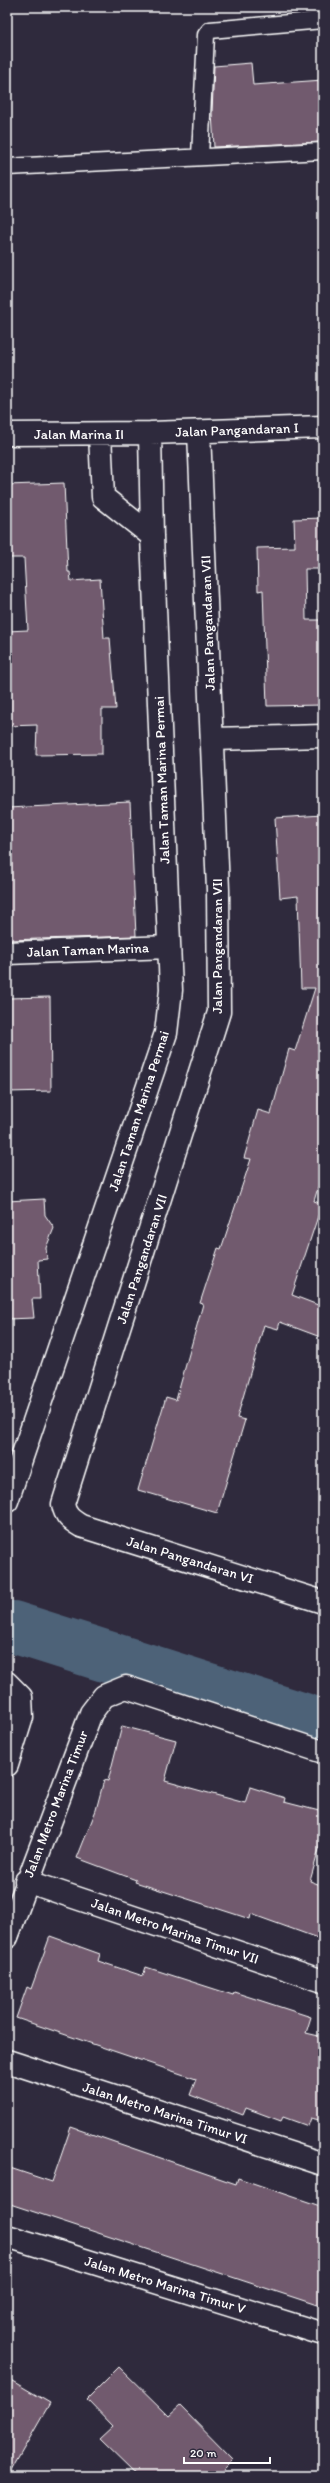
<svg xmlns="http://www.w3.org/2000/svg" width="330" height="2483" font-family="Itim,sans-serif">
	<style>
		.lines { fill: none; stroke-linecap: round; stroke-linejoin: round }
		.river { stroke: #4d6278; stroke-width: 52 }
		.building { fill: #715a6e; stroke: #fff }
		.lane-casing { stroke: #fff; stroke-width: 19 }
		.street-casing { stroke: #fff; stroke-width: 25 }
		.lane { stroke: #2f2a3d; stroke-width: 16 }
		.street { stroke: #2f2a3d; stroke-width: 22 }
		.labels { text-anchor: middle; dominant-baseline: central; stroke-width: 4; stroke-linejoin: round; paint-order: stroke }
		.street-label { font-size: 14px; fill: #fff; stroke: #2f2a3d }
	</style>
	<rect width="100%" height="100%" fill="#2f2a3d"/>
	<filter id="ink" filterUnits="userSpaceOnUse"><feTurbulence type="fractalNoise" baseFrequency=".025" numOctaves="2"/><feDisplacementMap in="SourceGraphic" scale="8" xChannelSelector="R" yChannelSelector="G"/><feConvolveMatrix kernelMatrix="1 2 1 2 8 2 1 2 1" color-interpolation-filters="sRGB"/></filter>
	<g filter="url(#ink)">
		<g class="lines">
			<path class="river" d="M 7,1627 L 13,1627 L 323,1725"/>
		</g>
		<path class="building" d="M 251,63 L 253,85 L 323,80 L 323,142 L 214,147 L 212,113 L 214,66 Z
			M 64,483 L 68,572 L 70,572 L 71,581 L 100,579 L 104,638 L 110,638 L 116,709 L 102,709 L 102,754 L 36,755 L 37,725 L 7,726 L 7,631 L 28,630 L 24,558 L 7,558 L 7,485 Z
			M 323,518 L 323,569 L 305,569 L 306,620 L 323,620 L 323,705 L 267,706 L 263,590 L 258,591 L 257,548 L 295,547 L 294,519 Z
			M 130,802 L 136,936 L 7,940 L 7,808 Z
			M 323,815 L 323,1171 L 314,1201 L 322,1204 L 292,1295 L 323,1307 L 323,1338 L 280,1322 L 278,1329 L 264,1325 L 237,1418 L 245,1420 L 217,1513 L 138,1490 L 166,1397 L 176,1400 L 203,1304 L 200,1303 L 218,1248 L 221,1249 L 251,1159 L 244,1158 L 258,1110 L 271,1114 L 289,1049 L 295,1051 L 315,988 L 301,988 L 298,896 L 280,898 L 275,818 Z
			M 50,997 L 51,1091 L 7,1092 L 7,998 Z
			M 44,1199 L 45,1215 L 54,1228 L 46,1248 L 47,1259 L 38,1260 L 40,1299 L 32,1299 L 34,1318 L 7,1319 L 7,1201 Z
			M 122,1726 L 176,1740 L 165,1781 L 245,1803 L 250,1787 L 285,1798 L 284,1802 L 323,1812 L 323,1835 L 310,1881 L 323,1886 L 323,1940 L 251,1914 L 250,1919 L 135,1882 L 136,1880 L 77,1858 L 96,1810 L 104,1780 L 108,1781 Z
			M 50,1936 L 100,1954 L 98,1961 L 143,1976 L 146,1967 L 233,1995 L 234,1992 L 311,2017 L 306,2033 L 323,2037 L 323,2108 L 319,2120 L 311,2118 L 308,2126 L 283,2117 L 281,2121 L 246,2108 L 243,2115 L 190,2095 L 196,2079 L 16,2018 L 27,1987 L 31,1989 Z
			M 71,2127 L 236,2184 L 238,2178 L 323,2207 L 323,2307 L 7,2203 L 7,2167 L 52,2182 Z
			M 119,2367 L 169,2416 L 180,2406 L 233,2460 L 217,2476 L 137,2476 L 99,2439 L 113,2426 L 87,2399 Z
			M 7,2378 L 50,2403 L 8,2476 L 7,2476 Z"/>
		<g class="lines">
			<g class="lane-casing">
				<path id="lane" d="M 200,156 L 206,35 L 210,30 L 323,20
					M 7,167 L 323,151"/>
			</g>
			<g class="street-casing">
				<path id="street" d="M 199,432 L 218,890 L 219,1012 L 63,1504 C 65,1516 71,1520 81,1526 L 323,1602
					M 7,434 L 150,433 L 323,427
					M 100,434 L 103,497 L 152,536
					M 212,739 L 323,736
					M 7,953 L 169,947
					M 7,1501 L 166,1033 L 171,990 L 152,536 L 150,433
					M 7,1683 L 21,1697 L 22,1717 L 7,1765
					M 26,1881 L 323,1981
					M 7,1937 L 91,1713 L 104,1696 L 126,1687 L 323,1752
					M 7,2061 L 323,2164
					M 7,2236 L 323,2334"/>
			</g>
			<use href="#lane" class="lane"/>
			<use href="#street" class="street"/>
		</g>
	</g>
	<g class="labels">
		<g class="street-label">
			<text transform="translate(237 430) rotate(-2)">Jalan Pangandaran I</text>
			<text x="79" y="434">Jalan Marina II</text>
			<text transform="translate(208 623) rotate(-92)">Jalan Pangandaran VII</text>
			<text transform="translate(162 780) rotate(-92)">Jalan Taman Marina Permai</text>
			<text transform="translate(217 946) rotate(-90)">Jalan Pangandaran VII</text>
			<text transform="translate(88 950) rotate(-2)">Jalan Taman Marina</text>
			<text transform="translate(139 1111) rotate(-72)">Jalan Taman Marina Permai</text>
			<text transform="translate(142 1259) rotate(-72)">Jalan Pangandaran VII</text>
			<text transform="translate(190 1560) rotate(17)">Jalan Pangandaran VI</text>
			<text transform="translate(56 1804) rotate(-69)">Jalan Metro Marina Timur</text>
			<text transform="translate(175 1931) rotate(19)">Jalan Metro Marina Timur VII</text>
			<text transform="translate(165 2113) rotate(18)">Jalan Metro Marina Timur VI</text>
			<text transform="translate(165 2285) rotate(17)">Jalan Metro Marina Timur V</text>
		</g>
	</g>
	<rect width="330" height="2483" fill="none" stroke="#2f2a3d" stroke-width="24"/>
	<rect x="12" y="12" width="306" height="2459" fill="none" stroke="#fff" stroke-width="1.5" filter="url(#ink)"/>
	<path d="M184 2457v6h86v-6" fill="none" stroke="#ffffff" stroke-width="2"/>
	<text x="190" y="2457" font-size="12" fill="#ffffff" stroke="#2f2a3d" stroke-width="3" paint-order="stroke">20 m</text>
</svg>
